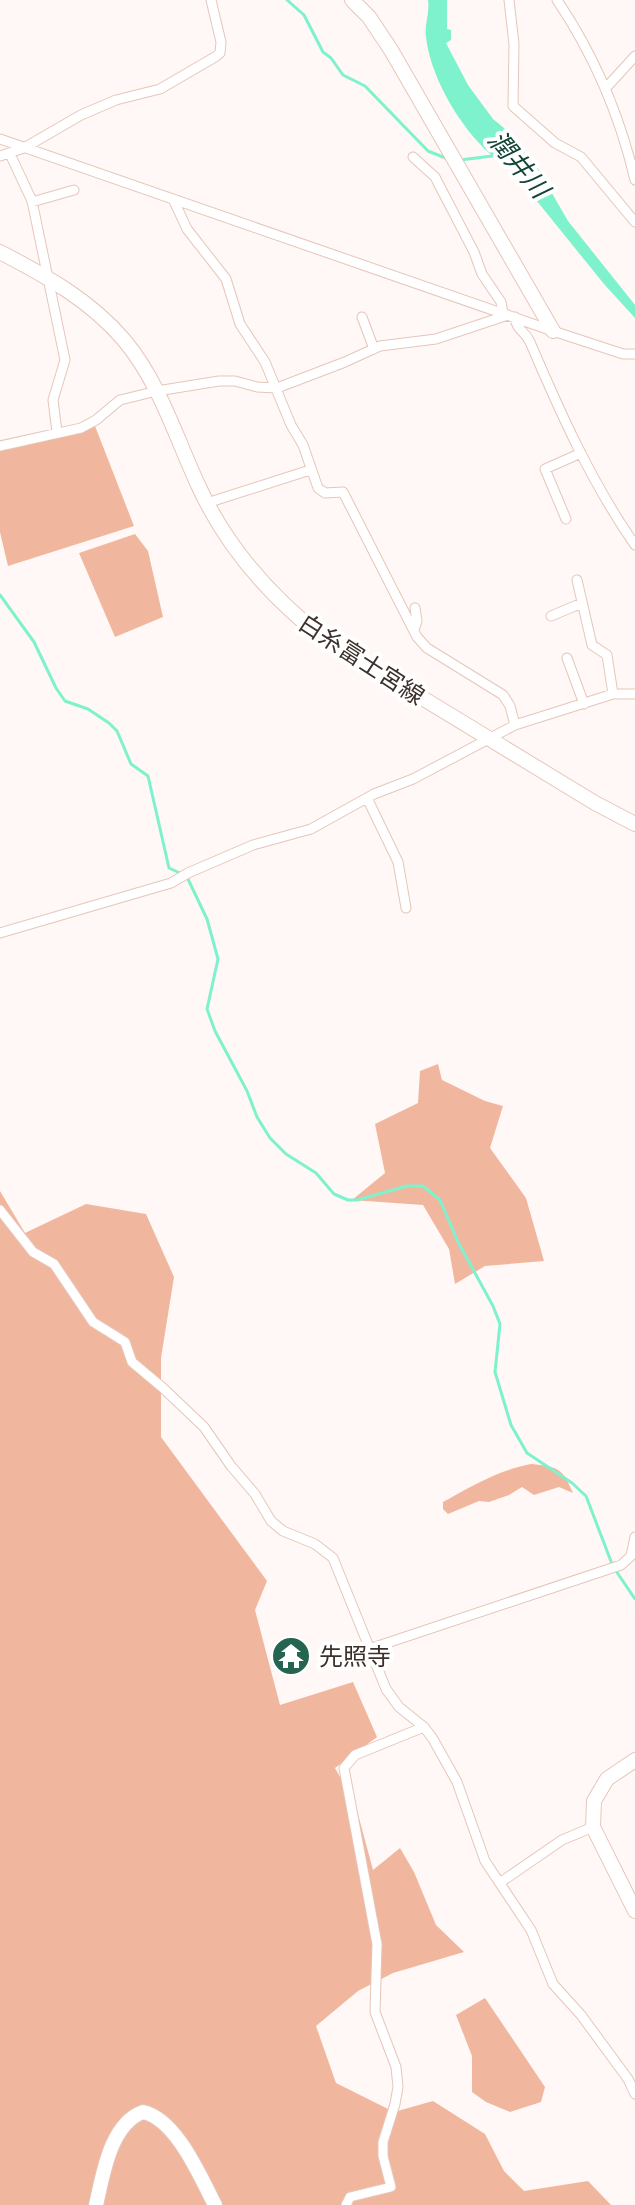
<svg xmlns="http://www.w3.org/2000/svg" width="635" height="2205" font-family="'Public Sans','Noto Sans JP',sans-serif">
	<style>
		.green { fill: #f1b79e }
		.water { fill: #7ef1cd }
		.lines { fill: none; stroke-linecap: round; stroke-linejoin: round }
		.stream { stroke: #7ef1cd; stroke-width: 3 }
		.street-casing { stroke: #e5c6b9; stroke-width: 11 }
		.secondary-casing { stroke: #e5c6b9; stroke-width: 16 }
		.street { stroke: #fff; stroke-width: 9 }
		.secondary { stroke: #fff; stroke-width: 14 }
		.labels { text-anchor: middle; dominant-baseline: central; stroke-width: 8; stroke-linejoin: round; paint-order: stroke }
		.street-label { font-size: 24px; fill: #3c302a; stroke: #fff }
		.poi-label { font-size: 24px; fill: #3c302a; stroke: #fff; text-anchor: start }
		.water-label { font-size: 26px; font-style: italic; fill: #144638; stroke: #fff }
	</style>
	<rect width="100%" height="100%" fill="#fff8f6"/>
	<path class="green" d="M 95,426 L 134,526 L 8,566 L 0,532 L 0,449 Z
		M 135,534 L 148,551 L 163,617 L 115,637 L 79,553 Z
		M 438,1064 L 442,1080 L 485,1101 L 503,1106 L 490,1148 L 526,1198 L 544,1261 L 485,1266 L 455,1284 L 449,1249 L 423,1205 L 352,1200 L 385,1173 L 375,1124 L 418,1103 L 420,1071 Z
		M 0,1191 L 25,1233 L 86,1204 L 146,1214 L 174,1277 L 161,1358 L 161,1437 L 267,1581 L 255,1610 L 280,1705 L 353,1682 L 377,1737 L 335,1768 L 355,1803 L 373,1870 L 400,1848 L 414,1872 L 436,1925 L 464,1952 L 393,1973 L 358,1991 L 316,2026 L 336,2083 L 394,2112 L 433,2101 L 485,2134 L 504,2171 L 524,2191 L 588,2181 L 611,2205 L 0,2205 Z
		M 531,1464 C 558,1467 562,1467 573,1493 L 559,1487 L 534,1495 L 522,1487 L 509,1495 L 489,1502 L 479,1501 L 448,1514 L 443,1509 L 443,1502 C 472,1486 499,1470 531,1464 Z
		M 485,1998 L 545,2087 L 541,2102 L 510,2112 L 486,2102 L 472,2092 L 472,2056 L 456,2015 Z"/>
	<path class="water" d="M 428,0 L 447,0 L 447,29 L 451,30 L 451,40 L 446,43 L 468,85 L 493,119 L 504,128 L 538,169 L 568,221 L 635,305 L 635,318 L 604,284 L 511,169 C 471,147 431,83 426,37 C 424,25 430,13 428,0 Z"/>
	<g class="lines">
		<path class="stream" d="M 287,0 L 304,15 L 323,52 L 331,58 L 343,75 L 365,86 L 428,151 L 448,159
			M 460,160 L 492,156
			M 0,595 L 34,642 L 56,688 L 65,701 L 88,709 L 109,723 L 117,731 L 131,764 L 148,776 L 169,868 L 180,873
			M 187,877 L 207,919 L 218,959 L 207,1009 L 215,1031 L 247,1091 L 257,1117 L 270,1138 L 286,1154 L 316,1173 L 334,1194 L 348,1200 L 357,1200 L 407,1186 L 423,1186 L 440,1200 L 458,1242 L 493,1306 L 500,1324 L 495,1372 L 511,1425 L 527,1453 L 572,1483 L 586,1496 L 612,1564
			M 616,1571 L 635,1599"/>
		<g class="street-casing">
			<path id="street" d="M 509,0 L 514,44 L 513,106 L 555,143 L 581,157 L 635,222
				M 557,0 C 594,55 620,116 635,180
				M 605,89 L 635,56
				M 0,139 L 553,331 L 623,354 L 635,354
				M 10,154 L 32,201 L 65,360 L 53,400 L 57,432
				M 0,156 L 24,148 L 81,115 L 116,100 L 160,89 L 215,57 L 220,53 L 221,42 L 211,0
				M 413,157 L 435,177 L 474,252 L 482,274 L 501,302 L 503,313
				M 174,201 L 187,229 L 226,279 L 240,324 L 265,362 L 291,425 L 303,445 L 318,488 L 325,493 L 343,492 L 417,637 L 427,648 L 503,695 L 510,706 L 515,725
				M 32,202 L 74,190
				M 362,317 L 374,349
				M 515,317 C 516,330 525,331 530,342 C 560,412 591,482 635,545
				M 0,446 L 81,428 L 96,420 L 120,400 L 157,391 L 219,381 L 235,381 L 257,387 L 277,388 L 345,362 L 380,346 L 436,339 L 508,315
				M 207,503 L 310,470
				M 566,519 L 545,469 L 581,453
				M 577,580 L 592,645 L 607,655 L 613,694
				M 551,616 L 582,603
				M 414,630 L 417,621 L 415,608
				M 567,658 L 584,704
				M 367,798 L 398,862 L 406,908
				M 0,933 L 171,883 L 188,873 L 253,845 L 311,829 L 374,794 L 413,779 L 515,725 L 613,694 L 635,694
				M 0,1210 L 33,1252 L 54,1264 L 93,1322 L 125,1342 L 132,1362 L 163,1388 L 204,1427 L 231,1466 L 255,1494 L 271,1521 L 283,1531 L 315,1544 L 333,1558 L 386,1689 L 399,1707 L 424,1727 L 433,1739 L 457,1782 L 485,1861 L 531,1930 L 553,1984 L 581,2015 L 628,2079 L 635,2094
				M 369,1649 L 621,1565 L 631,1556 L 635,1537
				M 501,1882 L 562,1840 L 593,1827
				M 346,2205 L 350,2197 L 391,2187 L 383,2156 L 383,2142 L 395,2104 L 398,2087 L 396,2067 L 375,2012 L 377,1944 L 344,1768 L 355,1755 L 424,1727"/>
		</g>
		<g class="secondary-casing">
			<path id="secondary" d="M 352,0 L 369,17 L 391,50 L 553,331
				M 0,252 C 46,276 90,300 124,340 C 160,383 176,438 199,487 C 227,548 270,596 322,637 L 595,803 L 635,824
				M 635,1760 L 607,1779 L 594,1801 L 593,1827 L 635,1911
				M 96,2205 C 103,2175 110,2124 143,2112 C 176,2119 200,2176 215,2205"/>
		</g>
		<use href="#street" class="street"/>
		<use href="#secondary" class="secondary"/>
	</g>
	<defs>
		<g id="temple-disc" transform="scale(2)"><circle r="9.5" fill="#246451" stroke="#fff"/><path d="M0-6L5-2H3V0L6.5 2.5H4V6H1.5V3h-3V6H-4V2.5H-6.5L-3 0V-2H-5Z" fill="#fff"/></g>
	</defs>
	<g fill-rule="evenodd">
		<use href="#temple-disc" x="291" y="1656"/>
	</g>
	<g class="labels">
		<g class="street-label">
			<text transform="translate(362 659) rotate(33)">白糸富士宮線</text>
		</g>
		<g class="poi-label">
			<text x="319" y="1656">先照寺</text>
		</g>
		<g class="water-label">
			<text transform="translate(519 164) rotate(50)">潤井川</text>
		</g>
	</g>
</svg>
